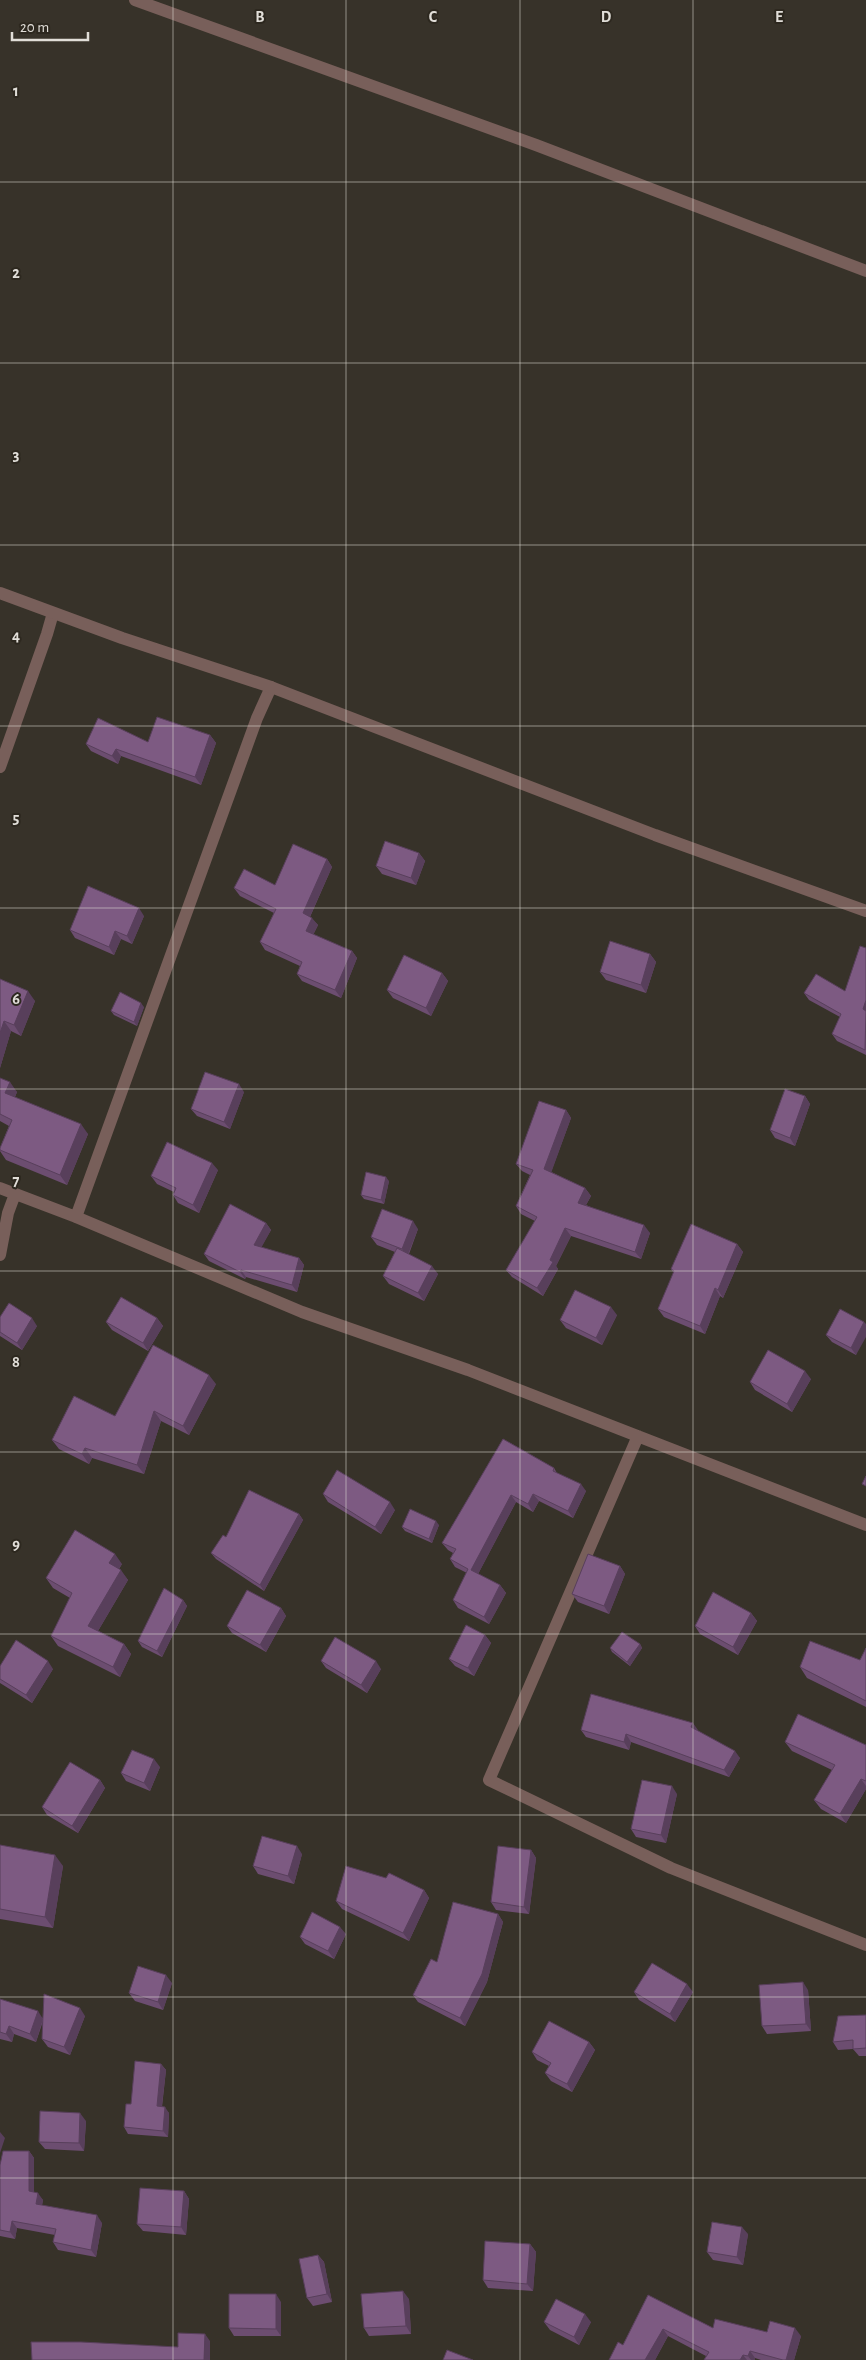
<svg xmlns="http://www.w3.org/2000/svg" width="866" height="2360" font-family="'Alegreya Sans',sans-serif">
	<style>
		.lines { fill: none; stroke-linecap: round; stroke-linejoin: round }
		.minor { stroke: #785f5a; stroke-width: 12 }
		.tertiary { stroke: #785f5a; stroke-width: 12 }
		.wall { fill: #6c4d70 }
		.shaded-wall { fill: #583f5b }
		.building { fill: #7d5a82; stroke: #583f5b }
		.grid { fill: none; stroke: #e1ded8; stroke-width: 1; stroke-opacity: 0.55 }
		.grid-label { font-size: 16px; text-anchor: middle; font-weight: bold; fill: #e1ded8; stroke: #2d281f; stroke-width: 4; stroke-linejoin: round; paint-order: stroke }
	</style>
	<rect width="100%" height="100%" fill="#373229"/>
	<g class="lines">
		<path class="minor" d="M 135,0 L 536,145 L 866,271
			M 0,767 L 47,634 L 53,613
			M 0,1188 L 76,1217 L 302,1312 L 468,1370 L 866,1525
			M 76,1217 L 257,718 L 271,687
			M 0,1255 L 8,1213 L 15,1194
			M 638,1436 L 489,1780 L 671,1868 L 866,1945"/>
		<path class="tertiary" d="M 0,593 L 122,638 L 271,687 L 655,835 L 866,911"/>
	</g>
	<path class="wall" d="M 210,735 L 216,743 L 201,785 L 121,756 L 118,764 L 91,751 L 86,744 L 148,742 Z
		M 419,853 L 425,861 L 416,885 L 382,874 L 376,866 Z
		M 327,859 L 332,867 L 310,917 L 318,925 L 313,935 L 352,951 L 357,958 L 341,998 L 302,981 L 297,974 L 300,966 L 265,950 L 260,942 L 274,913 L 240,896 L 234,888 L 275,885 Z
		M 144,916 L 132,944 L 121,939 L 114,955 L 75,938 L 70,930 Z
		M 866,948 L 866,1055 L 837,1041 L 832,1034 L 840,1017 L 809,1000 L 804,993 L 845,991 Z
		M 650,954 L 656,962 L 646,993 L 606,980 L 600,972 Z
		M 442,973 L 448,981 L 431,1016 L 393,998 L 387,990 Z
		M 0,979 L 35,1001 L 21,1036 L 11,1031 L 0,1068 Z
		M 144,1007 L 137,1026 L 114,1015 L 111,1011 Z
		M 0,1078 L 17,1092 L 15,1097 L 88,1134 L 67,1185 L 6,1160 L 0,1151 L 0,1148 L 9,1126 L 0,1121 Z
		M 244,1092 L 230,1129 L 197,1116 L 191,1109 Z
		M 805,1096 L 810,1104 L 795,1146 L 775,1138 L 770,1130 Z
		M 566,1110 L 571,1118 L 551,1172 L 585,1188 L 591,1196 L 586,1205 L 650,1233 L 641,1259 L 571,1236 L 556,1266 L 558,1269 L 543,1296 L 512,1277 L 506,1270 L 535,1221 L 521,1214 L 516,1206 L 530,1175 L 522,1171 L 516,1164 Z
		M 218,1170 L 199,1213 L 178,1203 L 173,1195 L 174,1192 L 157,1184 L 151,1176 Z
		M 389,1181 L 384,1204 L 364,1199 L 361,1195 Z
		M 266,1223 L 271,1230 L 261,1247 L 299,1258 L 304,1265 L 297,1292 L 246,1277 L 245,1279 L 209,1261 L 204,1254 Z
		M 418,1229 L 409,1254 L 438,1274 L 424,1301 L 389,1284 L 383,1276 L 395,1252 L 377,1245 L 371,1237 Z
		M 737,1244 L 743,1252 L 723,1298 L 720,1296 L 705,1334 L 664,1317 L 658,1309 L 674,1273 L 671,1269 Z
		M 617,1315 L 602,1345 L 566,1328 L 560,1320 Z
		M 0,1317 L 37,1326 L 22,1350 L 0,1336 Z
		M 157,1318 L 163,1326 L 148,1351 L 112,1330 L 106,1322 Z
		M 864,1322 L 856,1355 L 832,1342 L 826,1335 Z
		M 811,1379 L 792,1412 L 755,1390 L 750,1382 Z
		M 216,1384 L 189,1435 L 161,1421 L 144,1474 L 92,1458 L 89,1464 L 59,1449 L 52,1440 L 115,1416 Z
		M 503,1439 L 554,1468 L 557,1473 L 586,1491 L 573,1518 L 539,1501 L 533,1512 L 516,1502 L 478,1574 L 500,1585 L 506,1593 L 489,1624 L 458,1608 L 453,1600 L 467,1573 L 455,1567 L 450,1559 L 453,1553 L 448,1550 L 442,1543 Z
		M 323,1494 L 395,1510 L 381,1534 L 328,1502 Z
		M 299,1514 L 303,1520 L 264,1591 L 216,1559 L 211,1553 L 226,1537 Z
		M 439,1525 L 432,1543 L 405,1531 L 402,1527 Z
		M 122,1564 L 119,1569 L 128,1580 L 98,1631 L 124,1644 L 131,1654 L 120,1677 L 58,1646 L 51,1636 L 70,1598 L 53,1588 L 46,1578 Z
		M 620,1566 L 625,1574 L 609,1614 L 578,1602 L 572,1594 Z
		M 183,1600 L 187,1606 L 162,1657 L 142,1647 L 138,1641 Z
		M 281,1608 L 286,1616 L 266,1652 L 232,1633 L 227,1626 Z
		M 751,1613 L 757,1621 L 738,1655 L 700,1634 L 695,1626 Z
		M 485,1635 L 491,1643 L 474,1676 L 455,1666 L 449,1659 Z
		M 640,1644 L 642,1648 L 630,1666 L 612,1652 L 610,1648 Z
		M 866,1648 L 866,1707 L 807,1678 L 800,1667 L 860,1660 Z
		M 321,1661 L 381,1669 L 367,1693 L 326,1668 Z
		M 0,1666 L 53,1669 L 32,1703 L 0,1683 Z
		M 581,1730 L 698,1730 L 698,1731 L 740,1758 L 729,1777 L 631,1742 L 629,1750 L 586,1737 Z
		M 785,1742 L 866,1745 L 866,1789 L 846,1823 L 821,1809 L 814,1800 L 832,1770 L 792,1751 Z
		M 160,1767 L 150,1791 L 126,1781 L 121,1773 Z
		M 100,1780 L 105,1788 L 78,1833 L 47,1815 L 42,1807 Z
		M 677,1794 L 666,1843 L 636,1837 L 631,1829 Z
		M 0,1845 L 63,1866 L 53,1928 L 0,1919 Z
		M 531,1850 L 536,1858 L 529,1914 L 496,1910 L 491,1902 Z
		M 302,1854 L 294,1884 L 258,1874 L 253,1866 Z
		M 386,1878 L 424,1890 L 429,1898 L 409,1941 L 342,1909 L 336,1901 Z
		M 498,1914 L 503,1922 L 487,1982 L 465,2026 L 418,2002 L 413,1995 L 437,1962 Z
		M 346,1934 L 334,1959 L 305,1944 L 300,1937 Z
		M 172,1983 L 163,2010 L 135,2001 L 129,1993 Z
		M 808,1990 L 811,2031 L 767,2034 L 762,2026 Z
		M 634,1992 L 693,1992 L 675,2022 L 639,2000 Z
		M 0,1999 L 43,2018 L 85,2016 L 70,2055 L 48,2047 L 42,2039 L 43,2021 L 36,2042 L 14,2034 L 12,2042 L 0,2039 Z
		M 866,2015 L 866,2056 L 859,2056 L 853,2049 L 838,2050 L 833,2042 Z
		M 589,2042 L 595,2050 L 572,2092 L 551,2081 L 545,2073 L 549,2066 L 537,2060 L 532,2052 Z
		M 161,2064 L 166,2070 L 162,2107 L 169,2113 L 168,2137 L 128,2134 L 124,2127 L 131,2104 Z
		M 86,2121 L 84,2151 L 45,2149 L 39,2142 Z
		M 29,2151 L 34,2158 L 34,2192 L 43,2200 L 42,2205 L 102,2223 L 96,2257 L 58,2250 L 53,2242 L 55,2235 L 17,2228 L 15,2239 L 0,2236 L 0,2165 Z
		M 184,2191 L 189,2199 L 186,2235 L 143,2231 L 137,2224 Z
		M 748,2234 L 743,2265 L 713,2260 L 707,2252 Z
		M 530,2244 L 536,2252 L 533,2291 L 488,2288 L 483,2280 Z
		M 318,2255 L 324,2262 L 332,2302 L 313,2306 L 307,2298 Z
		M 648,2295 L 713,2328 L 801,2336 L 794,2360 L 761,2360 L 755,2358 L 755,2360 L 704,2360 L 706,2356 L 668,2336 L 655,2360 L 609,2360 L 623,2345 Z
		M 409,2299 L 411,2334 L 369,2336 L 364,2328 Z
		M 281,2302 L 281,2336 L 234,2336 L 229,2328 Z
		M 544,2322 L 591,2322 L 579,2345 L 550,2330 Z"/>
	<path class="shaded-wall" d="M 210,735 L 216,743 L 201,785 L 195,777 Z
		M 116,749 L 121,756 L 118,764 L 112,756 Z
		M 419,853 L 425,861 L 416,885 L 411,878 Z
		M 327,859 L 332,867 L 308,921 L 303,913 Z
		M 139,908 L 144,916 L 132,944 L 127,936 Z
		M 312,918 L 318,925 L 311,939 L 306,931 Z
		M 115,931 L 121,939 L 114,955 L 109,947 Z
		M 352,951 L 357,958 L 341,998 L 335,990 Z
		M 650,954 L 656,962 L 646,993 L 641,985 Z
		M 442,973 L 448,981 L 431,1016 L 426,1008 Z
		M 28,991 L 35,1001 L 21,1036 L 14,1025 Z
		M 866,1000 L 866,1013 L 863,1009 Z
		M 141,1003 L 144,1007 L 137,1026 L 134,1022 Z
		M 4,1021 L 11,1031 L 0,1068 L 0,1033 Z
		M 10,1082 L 17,1092 L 12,1103 L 5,1093 Z
		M 239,1084 L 244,1092 L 230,1129 L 224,1122 Z
		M 805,1096 L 810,1104 L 795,1146 L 790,1138 Z
		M 566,1110 L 571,1118 L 550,1176 L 544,1169 Z
		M 81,1124 L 88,1134 L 67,1185 L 60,1175 Z
		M 212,1163 L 218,1170 L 199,1213 L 193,1205 Z
		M 386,1177 L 389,1181 L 384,1204 L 381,1200 Z
		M 585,1188 L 591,1196 L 583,1210 L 578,1203 Z
		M 413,1221 L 418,1229 L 407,1257 L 402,1249 Z
		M 266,1223 L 271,1230 L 259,1252 L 254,1245 Z
		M 644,1225 L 650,1233 L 641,1259 L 635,1252 Z
		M 565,1228 L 571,1236 L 556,1266 L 558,1269 L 543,1296 L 537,1288 Z
		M 737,1244 L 743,1252 L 723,1298 L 718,1290 Z
		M 299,1258 L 304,1265 L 297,1292 L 292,1285 Z
		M 432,1266 L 438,1274 L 424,1301 L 418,1293 Z
		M 241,1270 L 246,1277 L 245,1279 L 240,1272 Z
		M 715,1288 L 720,1296 L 705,1334 L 700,1326 Z
		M 611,1307 L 617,1315 L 602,1345 L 596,1338 Z
		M 32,1318 L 37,1326 L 22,1350 L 17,1343 Z
		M 157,1318 L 163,1326 L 148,1351 L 143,1343 Z
		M 864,1322 L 866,1324 L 866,1337 L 856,1355 L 851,1348 Z
		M 805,1371 L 811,1379 L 792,1412 L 787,1404 Z
		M 209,1375 L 216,1384 L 189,1435 L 183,1426 Z
		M 154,1411 L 161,1421 L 144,1474 L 137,1465 Z
		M 85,1448 L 92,1458 L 89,1464 L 82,1454 Z
		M 581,1484 L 586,1491 L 573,1518 L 568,1511 Z
		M 533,1494 L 539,1501 L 533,1512 L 528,1504 Z
		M 511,1495 L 516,1502 L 476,1578 L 471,1570 Z
		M 390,1502 L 395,1510 L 381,1534 L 375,1527 Z
		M 299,1514 L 303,1520 L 264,1591 L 260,1585 Z
		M 436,1521 L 439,1525 L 432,1543 L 429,1539 Z
		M 115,1554 L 122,1564 L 116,1573 L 109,1563 Z
		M 620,1566 L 625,1574 L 609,1614 L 604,1606 Z
		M 121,1570 L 128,1580 L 95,1636 L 88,1626 Z
		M 500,1585 L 506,1593 L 489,1624 L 484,1617 Z
		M 183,1600 L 187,1606 L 162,1657 L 157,1651 Z
		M 281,1608 L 286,1616 L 266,1652 L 260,1645 Z
		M 751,1613 L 757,1621 L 738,1655 L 733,1647 Z
		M 485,1635 L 491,1643 L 474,1676 L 468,1668 Z
		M 124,1644 L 131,1654 L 120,1677 L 113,1667 Z
		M 640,1644 L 642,1648 L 630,1666 L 627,1662 Z
		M 48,1661 L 53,1669 L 32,1703 L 26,1695 Z
		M 376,1661 L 381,1669 L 367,1693 L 361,1685 Z
		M 693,1723 L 698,1730 L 697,1735 L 691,1727 Z
		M 626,1734 L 631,1742 L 629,1750 L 624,1742 Z
		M 735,1751 L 740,1758 L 729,1777 L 724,1770 Z
		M 154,1759 L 160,1767 L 150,1791 L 144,1783 Z
		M 861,1779 L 866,1786 L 866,1789 L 846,1823 L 840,1814 Z
		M 100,1780 L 105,1788 L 78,1833 L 72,1826 Z
		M 672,1786 L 677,1794 L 666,1843 L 661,1835 Z
		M 297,1846 L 302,1854 L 294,1884 L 288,1876 Z
		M 531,1850 L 536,1858 L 529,1914 L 524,1907 Z
		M 55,1855 L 63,1866 L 53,1928 L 45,1917 Z
		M 424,1890 L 429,1898 L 409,1941 L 403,1933 Z
		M 498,1914 L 503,1922 L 487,1982 L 465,2026 L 460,2018 Z
		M 340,1927 L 346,1934 L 334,1959 L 328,1951 Z
		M 166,1975 L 172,1983 L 163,2010 L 158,2002 Z
		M 803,1982 L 808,1990 L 811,2031 L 806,2024 Z
		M 687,1984 L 693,1992 L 675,2022 L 670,2014 Z
		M 80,2008 L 85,2016 L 70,2055 L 64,2047 Z
		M 38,2011 L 43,2019 L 36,2042 L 30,2034 Z
		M 9,2026 L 14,2034 L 12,2042 L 6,2034 Z
		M 589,2042 L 595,2050 L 572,2092 L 567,2084 Z
		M 161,2064 L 166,2070 L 161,2113 L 157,2106 Z
		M 165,2107 L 169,2113 L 168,2137 L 163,2131 Z
		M 80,2113 L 86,2121 L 84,2151 L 79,2143 Z
		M 0,2132 L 5,2138 L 0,2153 Z
		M 29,2151 L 34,2158 L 34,2198 L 29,2191 Z
		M 184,2191 L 189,2199 L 186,2235 L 181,2227 Z
		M 38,2193 L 43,2200 L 41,2211 L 36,2204 Z
		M 97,2215 L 102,2223 L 96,2257 L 91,2250 Z
		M 12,2221 L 17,2228 L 15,2239 L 10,2232 Z
		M 742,2227 L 748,2234 L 743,2265 L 737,2257 Z
		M 530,2244 L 536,2252 L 533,2291 L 527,2284 Z
		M 318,2255 L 324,2262 L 332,2302 L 327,2294 Z
		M 403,2291 L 409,2299 L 411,2334 L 406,2326 Z
		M 276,2294 L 281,2302 L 281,2336 L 276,2329 Z
		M 585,2314 L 591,2322 L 579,2345 L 574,2337 Z
		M 795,2328 L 801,2336 L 794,2360 L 786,2360 Z
		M 663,2329 L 668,2336 L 655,2360 L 645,2360 Z
		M 205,2334 L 210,2341 L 210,2360 L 204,2360 Z
		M 750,2351 L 755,2358 L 755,2360 L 751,2360 L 748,2356 Z
		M 743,2355 L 747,2360 L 740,2360 Z"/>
	<path class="building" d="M 157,717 L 210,735 L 195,777 L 116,749 L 112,756 L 86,744 L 98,718 L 148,742 Z
		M 385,841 L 419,853 L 411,878 L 376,866 Z
		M 293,844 L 327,859 L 303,913 L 312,918 L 306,931 L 352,951 L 335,990 L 297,974 L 302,962 L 260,942 L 276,909 L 234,888 L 244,869 L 275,885 Z
		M 88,886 L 139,908 L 127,936 L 115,931 L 109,947 L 70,930 Z
		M 610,941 L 650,954 L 641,985 L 600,972 Z
		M 860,946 L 866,948 L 866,1000 L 863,1009 L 866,1011 L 865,1050 L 832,1034 L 841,1014 L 804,993 L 816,974 L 845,991 Z
		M 404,955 L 442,973 L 426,1008 L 387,990 Z
		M 0,979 L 28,991 L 14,1025 L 4,1021 L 0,1033 Z
		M 120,992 L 141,1003 L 134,1022 L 111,1011 Z
		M 205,1072 L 239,1084 L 224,1122 L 191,1109 Z
		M 0,1078 L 10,1082 L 5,1093 L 81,1124 L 60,1175 L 0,1150 L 0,1148 L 12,1120 L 0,1114 Z
		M 785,1089 L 805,1096 L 790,1138 L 770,1130 Z
		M 539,1101 L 566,1110 L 544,1169 L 585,1188 L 578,1203 L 644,1225 L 635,1252 L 565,1228 L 550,1260 L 553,1262 L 537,1288 L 506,1270 L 537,1217 L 516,1206 L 533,1170 L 516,1164 Z
		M 167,1142 L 212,1163 L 193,1205 L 173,1195 L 176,1188 L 151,1176 Z
		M 366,1172 L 386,1177 L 381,1200 L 361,1195 Z
		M 230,1204 L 266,1223 L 254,1245 L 299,1258 L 292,1285 L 241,1270 L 240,1272 L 204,1254 Z
		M 382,1209 L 413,1221 L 402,1249 L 371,1237 Z
		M 691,1224 L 737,1244 L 718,1290 L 715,1288 L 700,1326 L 658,1309 L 674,1271 L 671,1269 Z
		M 397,1248 L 432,1266 L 418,1293 L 383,1276 Z
		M 575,1290 L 611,1307 L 596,1338 L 560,1320 Z
		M 121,1297 L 157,1318 L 143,1343 L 106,1322 Z
		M 9,1303 L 32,1318 L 17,1343 L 0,1332 L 0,1317 Z
		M 840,1309 L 864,1322 L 851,1348 L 826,1335 Z
		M 153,1345 L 209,1375 L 183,1426 L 154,1411 L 137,1465 L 85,1448 L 82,1454 L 52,1440 L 74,1396 L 115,1416 Z
		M 768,1350 L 805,1371 L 787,1404 L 750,1382 Z
		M 503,1439 L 554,1468 L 553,1471 L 581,1484 L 568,1511 L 533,1494 L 528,1504 L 511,1495 L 471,1570 L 500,1585 L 484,1617 L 453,1600 L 468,1569 L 450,1559 L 456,1549 L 442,1543 Z
		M 337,1470 L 390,1502 L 375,1527 L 323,1494 Z
		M 866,1476 L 866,1486 L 862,1484 Z
		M 249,1490 L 299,1514 L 260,1585 L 211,1553 L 223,1535 L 226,1537 Z
		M 410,1509 L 436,1521 L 429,1539 L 402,1527 Z
		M 75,1530 L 115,1554 L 109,1563 L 121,1570 L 88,1626 L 124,1644 L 113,1667 L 51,1636 L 72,1593 L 46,1578 Z
		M 588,1554 L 620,1566 L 604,1606 L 572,1594 Z
		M 164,1588 L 183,1600 L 157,1651 L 138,1641 Z
		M 247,1590 L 281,1608 L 260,1645 L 227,1626 Z
		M 713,1592 L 751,1613 L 733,1647 L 695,1626 Z
		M 466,1625 L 485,1635 L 468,1668 L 449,1659 Z
		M 622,1632 L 640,1644 L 627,1662 L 610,1648 Z
		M 335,1637 L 376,1661 L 361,1685 L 321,1661 Z
		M 16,1640 L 48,1661 L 26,1695 L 0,1679 L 0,1666 Z
		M 810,1641 L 860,1660 L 866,1648 L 866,1701 L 800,1667 Z
		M 591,1694 L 693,1723 L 691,1727 L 735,1751 L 724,1770 L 626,1734 L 624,1742 L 581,1730 Z
		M 798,1714 L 866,1745 L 866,1781 L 861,1779 L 840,1814 L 814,1800 L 835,1765 L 785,1742 Z
		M 132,1750 L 154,1759 L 144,1783 L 121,1773 Z
		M 70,1762 L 100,1780 L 72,1826 L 42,1807 Z
		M 642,1780 L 672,1786 L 661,1835 L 631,1829 Z
		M 262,1836 L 297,1846 L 288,1876 L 253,1866 Z
		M 0,1845 L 55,1855 L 45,1917 L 0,1909 Z
		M 498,1846 L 531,1850 L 524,1907 L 491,1902 Z
		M 346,1866 L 386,1878 L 389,1873 L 424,1890 L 403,1933 L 336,1901 Z
		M 453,1902 L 498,1914 L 482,1974 L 460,2018 L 413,1995 L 431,1959 L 437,1962 Z
		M 312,1912 L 340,1927 L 328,1951 L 300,1937 Z
		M 652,1963 L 687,1984 L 670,2014 L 634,1992 Z
		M 138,1966 L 166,1975 L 158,2002 L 129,1993 Z
		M 803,1982 L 806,2024 L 762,2026 L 759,1985 Z
		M 44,1994 L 80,2008 L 64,2047 L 42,2039 Z
		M 0,1999 L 38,2011 L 30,2034 L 9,2026 L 6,2034 L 0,2032 Z
		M 866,2015 L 866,2048 L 853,2049 L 853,2040 L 833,2042 L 838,2016 Z
		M 549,2021 L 589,2042 L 567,2084 L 545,2073 L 551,2063 L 532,2052 Z
		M 135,2061 L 161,2064 L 157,2106 L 165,2107 L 163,2131 L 124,2127 L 126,2104 L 131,2104 Z
		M 40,2111 L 80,2113 L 79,2143 L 39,2142 Z
		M 3,2151 L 29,2151 L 29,2191 L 38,2193 L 36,2204 L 97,2215 L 91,2250 L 53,2242 L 56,2229 L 12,2221 L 10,2232 L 0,2230 L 0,2165 Z
		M 140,2188 L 184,2191 L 181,2227 L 137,2224 Z
		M 712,2222 L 742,2227 L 737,2257 L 707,2252 Z
		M 485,2241 L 530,2244 L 527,2284 L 483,2280 Z
		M 318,2255 L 327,2294 L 307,2298 L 299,2259 Z
		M 403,2291 L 406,2326 L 364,2328 L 361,2294 Z
		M 229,2294 L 276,2294 L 276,2329 L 229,2328 Z
		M 648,2295 L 713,2328 L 715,2319 L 767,2332 L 770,2321 L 795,2328 L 786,2360 L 783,2360 L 750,2351 L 748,2356 L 743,2355 L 740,2360 L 704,2360 L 709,2352 L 663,2329 L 645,2360 L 609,2360 L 618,2342 L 623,2345 Z
		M 556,2299 L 585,2314 L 574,2337 L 544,2322 Z
		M 178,2333 L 205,2334 L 204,2360 L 32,2360 L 31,2342 L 81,2342 L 178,2347 Z
		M 447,2350 L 473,2360 L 443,2360 Z"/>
	<path class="grid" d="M 173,0 L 173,2360M 346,0 L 346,2360M 520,0 L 520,2360M 693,0 L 693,2360M 0,182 L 866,182M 0,363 L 866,363M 0,545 L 866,545M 0,726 L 866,726M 0,908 L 866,908M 0,1089 L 866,1089M 0,1271 L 866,1271M 0,1452 L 866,1452M 0,1634 L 866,1634M 0,1815 L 866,1815M 0,1997 L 866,1997M 0,2178 L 866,2178"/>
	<g class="grid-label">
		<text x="260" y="22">B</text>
		<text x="433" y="22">C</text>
		<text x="606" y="22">D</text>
		<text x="779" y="22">E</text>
		<text x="16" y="96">1</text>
		<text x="16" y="278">2</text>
		<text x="16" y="460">3</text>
		<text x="16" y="641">4</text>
		<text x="16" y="823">5</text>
		<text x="16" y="1004">6</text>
		<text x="16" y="1186">7</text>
		<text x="16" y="1367">8</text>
		<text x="16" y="1549">9</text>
	</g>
	<path d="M12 32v8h76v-8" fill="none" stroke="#e1ded8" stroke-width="2.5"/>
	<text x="20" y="32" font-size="15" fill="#e1ded8" stroke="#2d281f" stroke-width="4" paint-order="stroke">20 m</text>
</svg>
